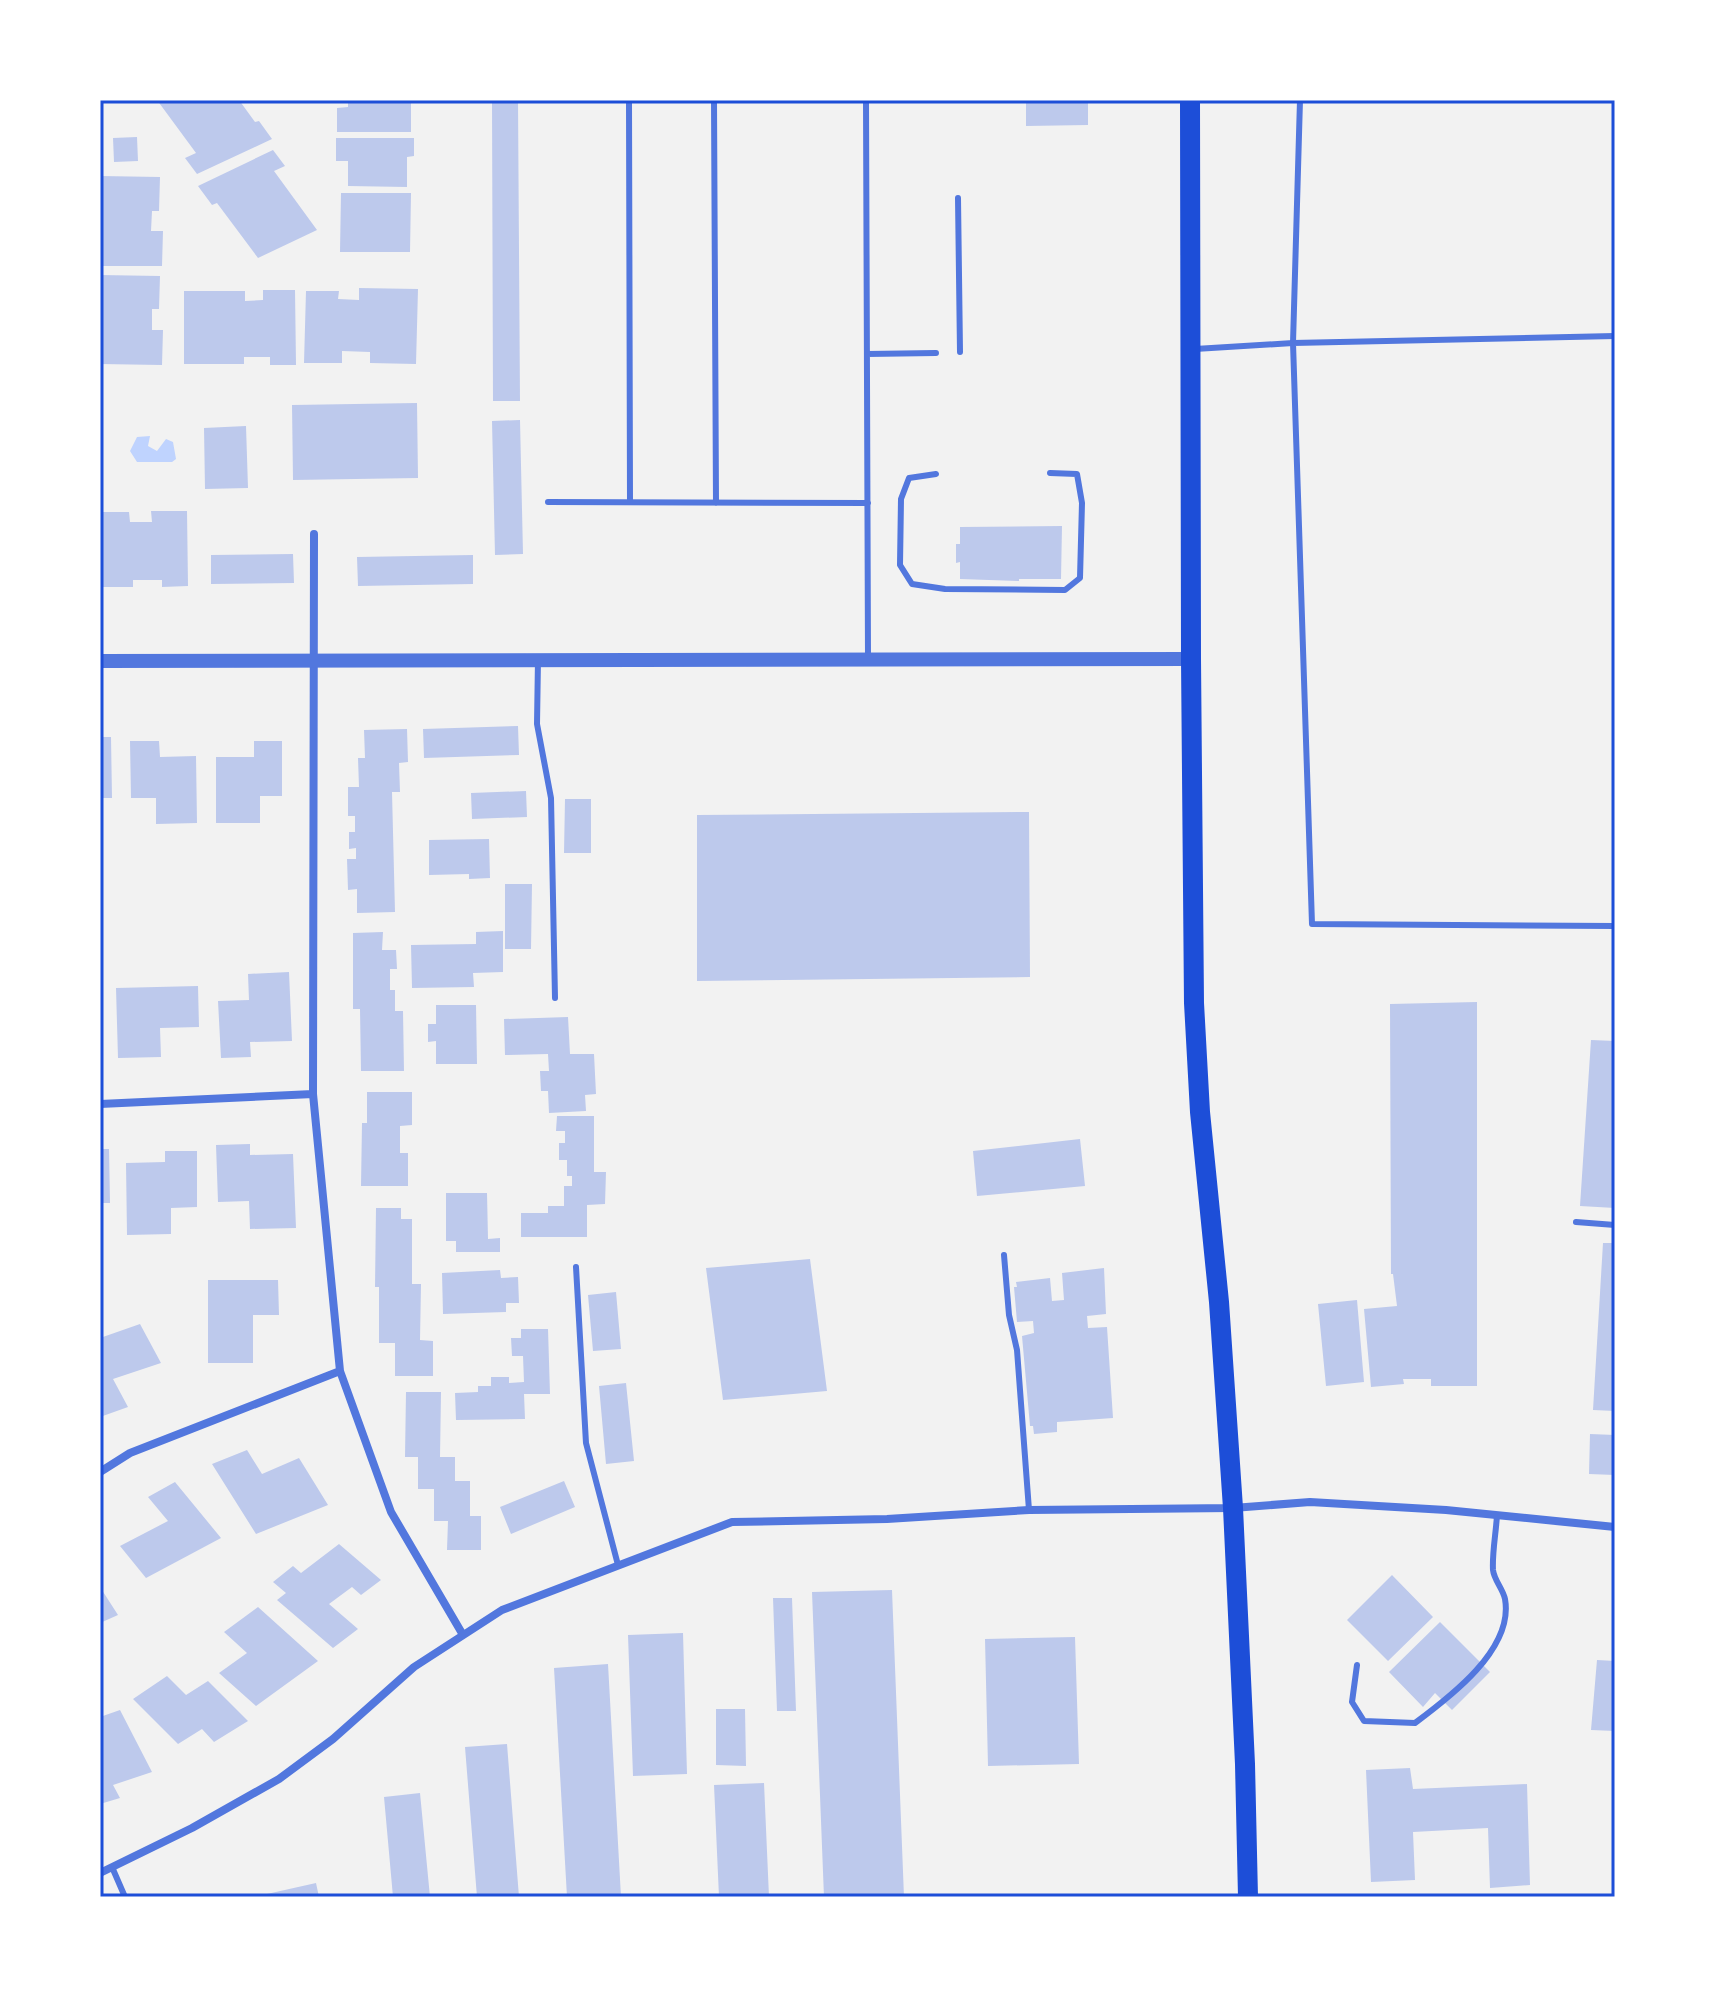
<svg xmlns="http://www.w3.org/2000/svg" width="1715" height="1997" font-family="Poppins,sans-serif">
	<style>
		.water { fill: #bfd3fe }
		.building { fill: #bdc9ec }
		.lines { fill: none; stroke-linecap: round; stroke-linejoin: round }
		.service { stroke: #5277de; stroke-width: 6 }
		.minor { stroke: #5277de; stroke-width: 8 }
		.tertiary { stroke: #5277de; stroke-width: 14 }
		.primary { stroke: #1d4ed8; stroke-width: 20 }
		.neatline { fill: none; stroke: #1d4ed8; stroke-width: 3 }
	</style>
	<rect width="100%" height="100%" fill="#f2f2f2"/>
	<path class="water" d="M 150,436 L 148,446 L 157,451 L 166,439 L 173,442 L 176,459 L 172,462 L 137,462 L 130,451 L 137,437 Z"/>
	<path class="building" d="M 157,100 L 239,100 L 255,122 L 259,121 L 272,139 L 197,174 L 185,158 L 196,153 Z
		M 348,100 L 411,100 L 411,132 L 337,132 L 337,108 L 348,107 Z
		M 492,100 L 518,100 L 520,401 L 493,401 Z
		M 1026,100 L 1088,100 L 1088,125 L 1026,126 Z
		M 137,137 L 138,161 L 114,162 L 113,138 Z
		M 336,138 L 414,138 L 414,156 L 407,157 L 407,187 L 348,186 L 348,161 L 336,161 Z
		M 273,150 L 285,166 L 274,171 L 317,230 L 258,258 L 217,203 L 212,205 L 198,186 Z
		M 100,176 L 160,177 L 159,211 L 152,211 L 151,231 L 163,231 L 162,266 L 100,266 Z
		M 341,193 L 411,193 L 410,252 L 340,252 Z
		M 100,275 L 160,276 L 159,309 L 152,309 L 152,330 L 163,330 L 162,365 L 100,364 Z
		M 359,288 L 418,289 L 416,364 L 370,363 L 370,352 L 342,351 L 342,363 L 304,363 L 306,291 L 339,291 L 338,299 L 359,300 Z
		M 263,290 L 295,290 L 296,365 L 270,365 L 270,357 L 244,357 L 244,364 L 184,364 L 184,291 L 245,291 L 245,301 L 263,300 Z
		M 417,403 L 418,478 L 293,480 L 292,405 Z
		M 520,420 L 523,554 L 495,555 L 492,421 Z
		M 246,426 L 248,488 L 205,489 L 204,428 Z
		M 151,511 L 187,511 L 188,586 L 162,587 L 162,580 L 133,580 L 133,587 L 101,587 L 101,512 L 129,512 L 130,522 L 152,522 Z
		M 1062,526 L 1061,579 L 1019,579 L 1019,581 L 960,579 L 960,562 L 956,563 L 956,544 L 960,544 L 960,527 Z
		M 293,554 L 294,583 L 211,584 L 211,555 Z
		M 473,555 L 473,584 L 358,586 L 357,557 Z
		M 518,726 L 519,755 L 424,758 L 423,729 Z
		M 407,729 L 408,762 L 399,763 L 400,792 L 392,792 L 395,912 L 357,913 L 357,889 L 348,890 L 347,859 L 356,859 L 356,848 L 349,849 L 349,832 L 355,832 L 355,816 L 348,816 L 348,787 L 359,787 L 358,758 L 365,758 L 364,730 Z
		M 100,737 L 111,737 L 112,798 L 100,798 Z
		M 130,741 L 159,741 L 160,757 L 196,756 L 197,823 L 156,824 L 156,798 L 131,798 Z
		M 254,741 L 282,741 L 282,796 L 260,796 L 260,823 L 216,823 L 216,757 L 254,757 Z
		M 526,791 L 527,817 L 472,819 L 471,793 Z
		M 565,799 L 591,799 L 591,853 L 564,853 Z
		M 1029,812 L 1030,977 L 697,981 L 697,815 Z
		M 489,839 L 490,878 L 469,879 L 469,874 L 429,875 L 429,840 Z
		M 505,884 L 532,884 L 531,949 L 505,949 Z
		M 503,931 L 503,972 L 473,973 L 474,987 L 412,988 L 411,945 L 476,944 L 476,932 Z
		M 383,932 L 382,950 L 396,950 L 397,969 L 390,969 L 390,990 L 395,990 L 395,1011 L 403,1011 L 404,1071 L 361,1071 L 360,1009 L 353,1009 L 353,933 Z
		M 289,972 L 292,1041 L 250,1042 L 251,1057 L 221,1058 L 218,1001 L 249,1000 L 248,974 Z
		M 198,986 L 199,1027 L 160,1028 L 161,1057 L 118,1058 L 116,988 Z
		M 1477,1002 L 1477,1386 L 1431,1386 L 1431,1379 L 1403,1379 L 1404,1384 L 1371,1387 L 1364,1309 L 1397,1306 L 1393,1274 L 1391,1274 L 1390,1004 Z
		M 436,1005 L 476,1005 L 477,1064 L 436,1064 L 436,1041 L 428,1042 L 428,1024 L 436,1024 Z
		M 568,1017 L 570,1054 L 594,1054 L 596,1094 L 585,1095 L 586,1111 L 549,1113 L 548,1091 L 541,1091 L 540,1071 L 549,1071 L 548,1054 L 505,1055 L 504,1019 Z
		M 100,1018 L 103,1018 L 103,1060 L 100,1061 Z
		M 1591,1040 L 1615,1041 L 1615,1208 L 1580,1206 Z
		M 367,1092 L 412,1092 L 412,1125 L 400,1126 L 400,1153 L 408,1153 L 408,1186 L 361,1186 L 362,1123 L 367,1123 Z
		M 557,1116 L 594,1116 L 594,1172 L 606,1172 L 605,1204 L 587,1205 L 587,1237 L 521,1237 L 521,1213 L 548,1213 L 548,1206 L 564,1206 L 564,1186 L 572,1186 L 572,1176 L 567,1176 L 567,1160 L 559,1160 L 559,1143 L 565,1143 L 565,1131 L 556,1131 Z
		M 1080,1139 L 1085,1186 L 977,1196 L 973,1151 Z
		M 250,1144 L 250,1155 L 293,1154 L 296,1228 L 250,1229 L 249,1201 L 218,1202 L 216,1145 Z
		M 100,1149 L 109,1149 L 110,1203 L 100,1203 Z
		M 165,1151 L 197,1151 L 197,1207 L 171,1208 L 171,1234 L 127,1235 L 126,1163 L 165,1162 Z
		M 446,1193 L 487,1193 L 488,1239 L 500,1238 L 500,1252 L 456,1252 L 456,1241 L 446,1241 Z
		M 376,1208 L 401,1208 L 401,1219 L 412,1219 L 412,1284 L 421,1284 L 420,1340 L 433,1341 L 433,1376 L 395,1376 L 395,1343 L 379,1343 L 379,1287 L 375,1287 Z
		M 1603,1243 L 1615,1243 L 1615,1411 L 1593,1410 Z
		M 810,1259 L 827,1391 L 723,1400 L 706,1268 Z
		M 1104,1268 L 1106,1314 L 1087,1316 L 1088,1328 L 1107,1327 L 1113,1418 L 1057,1422 L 1057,1432 L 1034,1434 L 1033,1426 L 1030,1426 L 1022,1336 L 1034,1333 L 1033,1321 L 1017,1322 L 1014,1287 L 1017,1287 L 1016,1282 L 1050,1278 L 1052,1301 L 1064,1300 L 1062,1273 Z
		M 500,1270 L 501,1278 L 518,1277 L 519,1303 L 506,1303 L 506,1312 L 443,1314 L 442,1273 Z
		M 208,1280 L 278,1280 L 279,1315 L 253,1315 L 253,1363 L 208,1363 Z
		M 616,1292 L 621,1349 L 593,1351 L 588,1295 Z
		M 1357,1300 L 1364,1382 L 1326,1386 L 1318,1304 Z
		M 140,1324 L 161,1363 L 113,1379 L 128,1407 L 100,1417 L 100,1338 Z
		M 521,1329 L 548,1329 L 550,1394 L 524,1394 L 525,1419 L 456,1420 L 455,1393 L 478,1392 L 478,1386 L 491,1386 L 491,1377 L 509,1377 L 509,1383 L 524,1382 L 523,1356 L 512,1356 L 511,1338 L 521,1338 Z
		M 626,1383 L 634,1461 L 606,1464 L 599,1386 Z
		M 406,1392 L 441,1392 L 440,1457 L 455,1457 L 455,1481 L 470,1481 L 470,1516 L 481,1516 L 481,1550 L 447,1550 L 448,1521 L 434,1521 L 434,1489 L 418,1489 L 418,1457 L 405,1457 Z
		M 1590,1434 L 1615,1435 L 1615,1475 L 1589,1474 Z
		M 247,1450 L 262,1474 L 299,1458 L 328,1505 L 256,1534 L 212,1464 Z
		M 564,1481 L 575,1507 L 511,1534 L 500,1507 Z
		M 175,1482 L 221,1538 L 146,1578 L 120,1546 L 168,1521 L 148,1497 Z
		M 339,1544 L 381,1580 L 361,1595 L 352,1587 L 329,1604 L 358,1629 L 333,1648 L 277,1600 L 286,1593 L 273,1582 L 293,1566 L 301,1573 Z
		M 1392,1575 L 1433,1617 L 1388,1661 L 1347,1620 Z
		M 100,1587 L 118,1615 L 100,1623 Z
		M 892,1590 L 904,1897 L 824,1897 L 812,1592 Z
		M 773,1598 L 792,1598 L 796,1711 L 777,1711 Z
		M 258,1607 L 318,1661 L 256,1706 L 219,1673 L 247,1653 L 224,1632 Z
		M 1440,1622 L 1490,1672 L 1452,1710 L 1435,1693 L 1423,1707 L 1389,1672 Z
		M 683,1633 L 687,1774 L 633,1776 L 628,1635 Z
		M 1075,1637 L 1079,1764 L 988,1766 L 985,1639 Z
		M 1597,1660 L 1615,1661 L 1615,1731 L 1591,1730 Z
		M 608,1664 L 621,1897 L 567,1897 L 554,1668 Z
		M 167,1676 L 186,1695 L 208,1681 L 248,1721 L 214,1742 L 202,1729 L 178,1744 L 133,1699 Z
		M 716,1709 L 745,1709 L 746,1766 L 716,1765 Z
		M 120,1710 L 152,1772 L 113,1785 L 120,1798 L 100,1804 L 100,1717 Z
		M 507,1744 L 519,1897 L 477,1897 L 465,1747 Z
		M 1410,1768 L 1413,1789 L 1527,1784 L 1530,1885 L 1490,1888 L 1488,1828 L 1413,1832 L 1415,1880 L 1371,1882 L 1366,1770 Z
		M 764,1783 L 769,1897 L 719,1897 L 714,1785 Z
		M 420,1793 L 430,1897 L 393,1897 L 384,1797 Z
		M 316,1883 L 319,1897 L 258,1897 L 258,1896 Z"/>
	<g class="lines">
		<path class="service" d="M 629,100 L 630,502
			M 714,100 L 716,503
			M 866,100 L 868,658
			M 1300,100 L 1293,343 L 1312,924 L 1615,926
			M 958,198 L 960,352
			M 1195,349 L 1293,343 L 1615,336
			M 867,354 L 936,353
			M 936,474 L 909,478 L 901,499 L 900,565 L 912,584 L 945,589 L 1065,590 L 1080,578 L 1082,503 L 1077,474 L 1050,473
			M 548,502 L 868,503
			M 538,659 L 537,724 L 551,798 L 555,998
			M 1576,1222 L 1615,1225
			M 1004,1255 L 1009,1315 L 1017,1350 L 1029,1510
			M 576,1267 L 586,1443 L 618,1565
			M 1357,1665 L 1352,1702 L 1364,1721 L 1415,1723 C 1450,1697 1514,1649 1505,1599 C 1503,1589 1494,1580 1493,1570 C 1492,1553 1496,1533 1497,1515
			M 112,1867 L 125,1897"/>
		<path class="minor" d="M 314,534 L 313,1094 L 340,1371 L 391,1512 L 463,1635
			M 100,1104 L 313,1094
			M 100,1472 L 130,1453 L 340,1371
			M 100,1873 L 192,1828 L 279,1779 L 333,1739 L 414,1667 L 502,1610 L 732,1522 L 887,1519 L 1029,1510 L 1233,1508 L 1310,1502 L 1446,1510 L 1615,1527"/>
		<path class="tertiary" d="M 100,661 L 1191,659"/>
		<path class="primary" d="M 1190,100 L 1191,659 L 1194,1003 L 1200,1112 L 1219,1302 L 1233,1508 L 1245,1764 L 1248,1897"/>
	</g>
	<rect width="1715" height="1997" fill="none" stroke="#ffffff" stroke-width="204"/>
	<rect x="102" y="102" width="1511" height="1793" class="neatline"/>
</svg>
